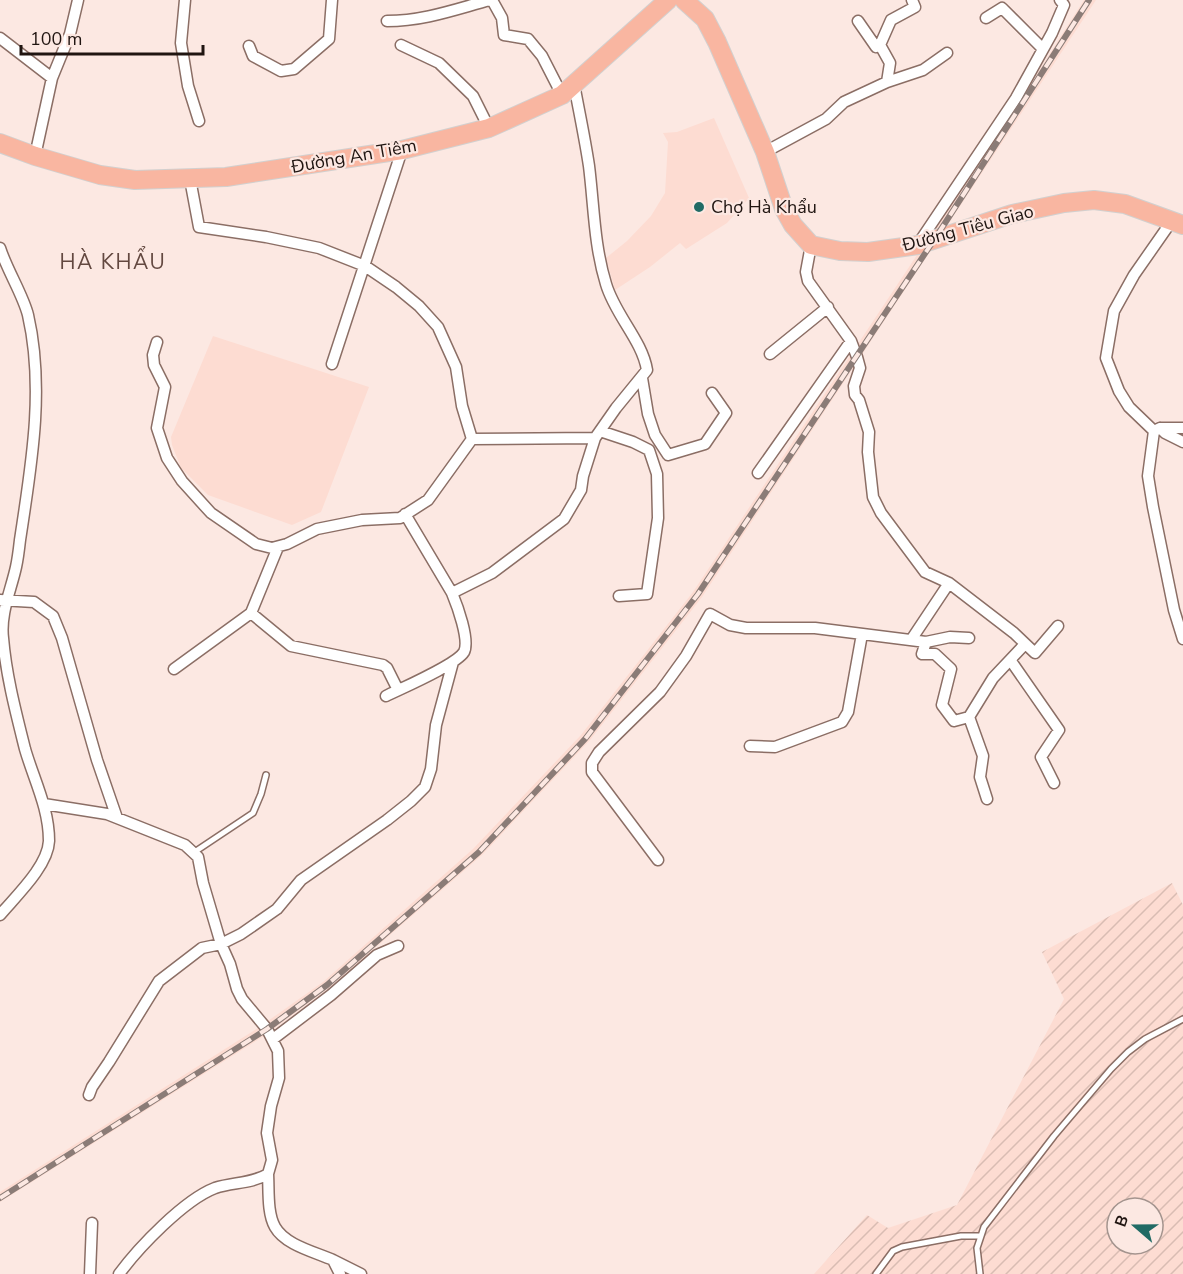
<svg xmlns="http://www.w3.org/2000/svg" width="1183" height="1274" font-family="'Nunito Sans',sans-serif">
	<style>
		.built { fill: #fddcd2 }
		.industrial { fill: url(#industrial-furrows); fill-rule: evenodd }
		.lines { fill: none; stroke-linecap: round; stroke-linejoin: round }
		.lane-casing { stroke: #8b6e65; stroke-width: 8 }
		.street-casing { stroke: #8b6e65; stroke-width: 13 }
		.highway-casing { stroke: #d2d0cf; stroke-width: 20 }
		.lane { stroke: #fff; stroke-width: 5 }
		.street { stroke: #fff; stroke-width: 10 }
		.highway { stroke: #f9b6a1; stroke-width: 18 }
		.rail-casing { stroke: #8b7c77; stroke-width: 6 }
		.rail { stroke: #fce8e2; stroke-width: 4; stroke-dasharray: 11; stroke-linecap: butt }
		.poi-dot { fill: #216b65; stroke: #fce8e2; stroke-width: 2 }
		.labels { text-anchor: middle; dominant-baseline: central; stroke-width: 4.5; stroke-linejoin: round; paint-order: stroke }
		.street-label { font-size: 18px; fill: #201511; stroke: #fce8e2 }
		.poi-label { font-size: 18px; fill: #201511; stroke: #fce8e2; text-anchor: start }
		.quarter-label { font-size: 21px; letter-spacing: 1.5px; fill: #634840; stroke: #fce8e2 }
	</style>
	<defs>
		<pattern id="industrial-furrows" width="10" height="10" patternUnits="userSpaceOnUse" patternTransform="scale(1.5)"><rect width="10" height="10" fill="#fddcd2"/><path d="M-1 1l2-2M0 10L10 0M9 11l2-2" fill="none" stroke="#d9bcb3"/></pattern>
	</defs>
	<rect width="100%" height="100%" fill="#fce8e2"/>
	<path class="built" d="M 1084,0 L 1096,0 L 702,597 L 590,740 L 482,855 L 330,987 L 267,1034 L 0,1202 L 0,1192 L 258,1028 L 323,982 L 473,849 L 581,735 L 693,592 L 1022,97 Z
		M 714,118 L 749,198 L 727,223 L 686,249 L 680,243 L 650,267 L 615,290 L 606,258 L 627,241 L 651,216 L 665,193 L 668,142 L 663,133 L 677,132 Z
		M 213,336 L 369,387 L 321,512 L 292,525 L 208,495 L 181,468 L 172,445 L 171,437 Z"/>
	<path class="industrial" d="M 1172,883 L 1183,905 L 1183,1274 L 814,1274 L 867,1215 L 888,1228 L 957,1205 L 1064,999 L 1042,952 ZM 1117,1208 L 1153,1208 L 1153,1244 L 1117,1244 Z"/>
	<g class="lines">
		<g class="lane-casing">
			<path id="lane" d="M 193,853 L 253,813 L 261,794 L 266,775
				M 876,1274 L 893,1251 L 902,1247 L 961,1236 L 980,1236
				M 980,1274 L 977,1248 L 984,1227 L 1054,1136 L 1111,1069 L 1128,1052 L 1145,1039 L 1183,1019"/>
		</g>
		<g class="street-casing">
			<path id="street" d="M 185,0 L 181,43 L 188,86 L 199,121
				M 492,0 L 502,18 L 504,35 L 528,39 L 542,56 L 562,95
				M 986,18 L 1002,8 L 1043,49
				M 387,21 C 424,21 456,9 490,0
				M 858,21 L 876,47 L 880,45 L 890,63 L 887,82
				M 0,38 L 52,78
				M 401,45 L 439,63 L 473,96 L 489,128
				M 880,45 L 891,20 L 915,7 L 912,0
				M 249,46 L 253,56 L 281,71 L 294,69 L 329,39 L 332,0
				M 765,152 L 826,119 L 844,102 L 887,82 L 923,70 L 947,53
				M 35,156 L 52,78 L 70,34 L 78,0
				M 190,179 L 199,227 L 266,237 L 319,248 L 365,266 L 396,287 L 419,306 L 438,327 L 456,367 L 462,406 L 472,439
				M 1171,222 L 1134,275 L 1114,311 L 1106,358 L 1119,391 L 1129,407 L 1154,431 L 1160,428 L 1183,428
				M 918,244 L 1016,98 L 1052,33 L 1064,5 L 1060,0
				M 811,245 L 806,272 L 808,281 L 851,341 L 857,357 L 860,368 L 854,386 L 855,395 L 859,400 L 869,432 L 868,452 L 873,497 L 881,513 L 925,572 L 949,583 L 1014,633 L 1035,653 L 1058,626
				M 0,248 C 7,270 23,295 28,315 C 45,389 31,467 20,540 C 19,549 18,558 16,567 C 11,590 0,614 3,638 C 6,675 16,713 25,749 C 34,780 49,808 49,841 C 48,866 16,896 0,915
				M 157,342 L 153,355 L 154,365 L 165,387 L 157,428 L 167,458 L 182,481 L 211,513 L 256,544 L 272,548 L 287,544 L 317,529 L 362,520 L 400,518 L 428,500 L 472,439 L 595,438
				M 770,354 L 828,307
				M 332,364 L 402,150
				M 642,378 L 648,414 L 655,435 L 668,455 L 705,444 L 726,413 L 712,393
				M 1160,428 L 1165,433 L 1183,442
				M 600,431 L 633,442 L 649,450 L 657,474 L 658,518 L 647,594 L 619,596
				M 1154,431 L 1148,476 L 1153,507 L 1174,610 L 1183,639
				M 758,473 L 851,341
				M 452,593 L 492,573 L 564,519 L 581,490 L 583,476 L 595,438 L 616,408 L 647,370 C 642,340 615,315 606,284 C 594,245 594,206 589,166 C 585,139 579,111 574,84
				M 0,600 L 34,602 L 53,616 L 62,638 L 97,760 L 117,818
				M 251,613 L 291,646 L 383,665 L 387,668 L 398,690
				M 911,640 L 949,583
				M 926,642 L 950,637 L 969,638
				M 1011,661 L 1059,730 L 1041,757 L 1054,783
				M 174,669 L 251,613 L 278,547
				M 386,696 C 402,688 456,665 464,652 C 470,640 457,605 452,593 L 405,514
				M 750,746 L 775,747 L 842,722 L 848,712 L 862,634
				M 987,799 L 980,777 L 983,756 L 969,717 L 993,678 L 1025,644
				M 44,804 L 107,814 L 185,845 L 198,857 L 203,883 L 221,944 L 230,964 L 237,989 L 242,999 L 267,1029 L 278,1051 L 279,1078 L 271,1106 L 267,1133 L 272,1160 L 268,1174 C 251,1184 233,1182 215,1188 C 184,1200 139,1247 119,1274
				M 658,860 L 592,772 L 592,763 L 599,752 L 660,692 L 686,656 L 710,614 L 730,625 L 746,628 L 815,628 L 926,642 L 922,654 L 935,654 L 951,669 L 942,705 L 954,721 L 969,717
				M 273,1039 L 331,995 L 377,955 L 398,946
				M 89,1095 L 92,1087 L 109,1062 L 159,981 L 202,948 L 221,944 L 241,934 L 277,909 L 301,880 L 387,820 L 411,801 L 425,787 L 431,769 L 436,725 L 453,662
				M 268,1174 C 269,1190 267,1213 275,1227 C 285,1245 315,1252 333,1260 L 340,1274
				M 333,1260 L 361,1274
				M 90,1274 L 92,1223"/>
		</g>
		<g class="highway-casing">
			<path id="highway" d="M 684,0 L 705,19 L 717,42 L 765,152 L 784,209 L 793,225 L 811,245 L 840,251 L 868,252 L 918,245 L 1012,214 L 1064,203 L 1094,200 L 1125,204 L 1183,225
				M 0,143 L 35,156 L 100,175 L 135,180 L 226,177 L 402,150 L 489,128 L 562,95 L 668,0"/>
		</g>
		<use href="#lane" class="lane"/>
		<use href="#street" class="street"/>
		<use href="#highway" class="highway"/>
		<g class="rail-casing">
			<path id="rail" d="M 0,1198 L 267,1029 L 327,985 L 479,852 L 585,739 L 698,594 L 936,237 L 1089,0"/>
		</g>
		<use href="#rail" class="rail"/>
	</g>
	<circle class="poi-dot" cx="699" cy="207" r="6"/>
	<g class="labels">
		<g class="street-label">
			<text transform="translate(354 156) rotate(-10)">Đường An Tiêm</text>
			<text transform="translate(968 228) rotate(-15)">Đường Tiêu Giao</text>
		</g>
		<g class="poi-label">
			<text x="711" y="207">Chợ Hà Khẩu</text>
		</g>
		<g class="quarter-label">
			<text x="113" y="262">HÀ KHẨU</text>
		</g>
	</g>
	<g transform="translate(1135 1226) rotate(290)"><circle r="28" fill="#fce8e2" stroke="#a4948e" stroke-width="1.5"/>
	<path d="M0-4.5L10 22L0 15L-10 22Z" fill="#216b65"/>
	<text y="-9" font-size="16" font-weight="bold" text-anchor="middle" fill="#201511">B</text>
	</g>
	<path d="M21 45v9h182v-9" fill="none" stroke="#201511" stroke-width="3"/>
	<text x="30" y="45" font-size="18" fill="#201511" stroke="#fce8e2" stroke-width="4.5" paint-order="stroke">100 m</text>
</svg>
